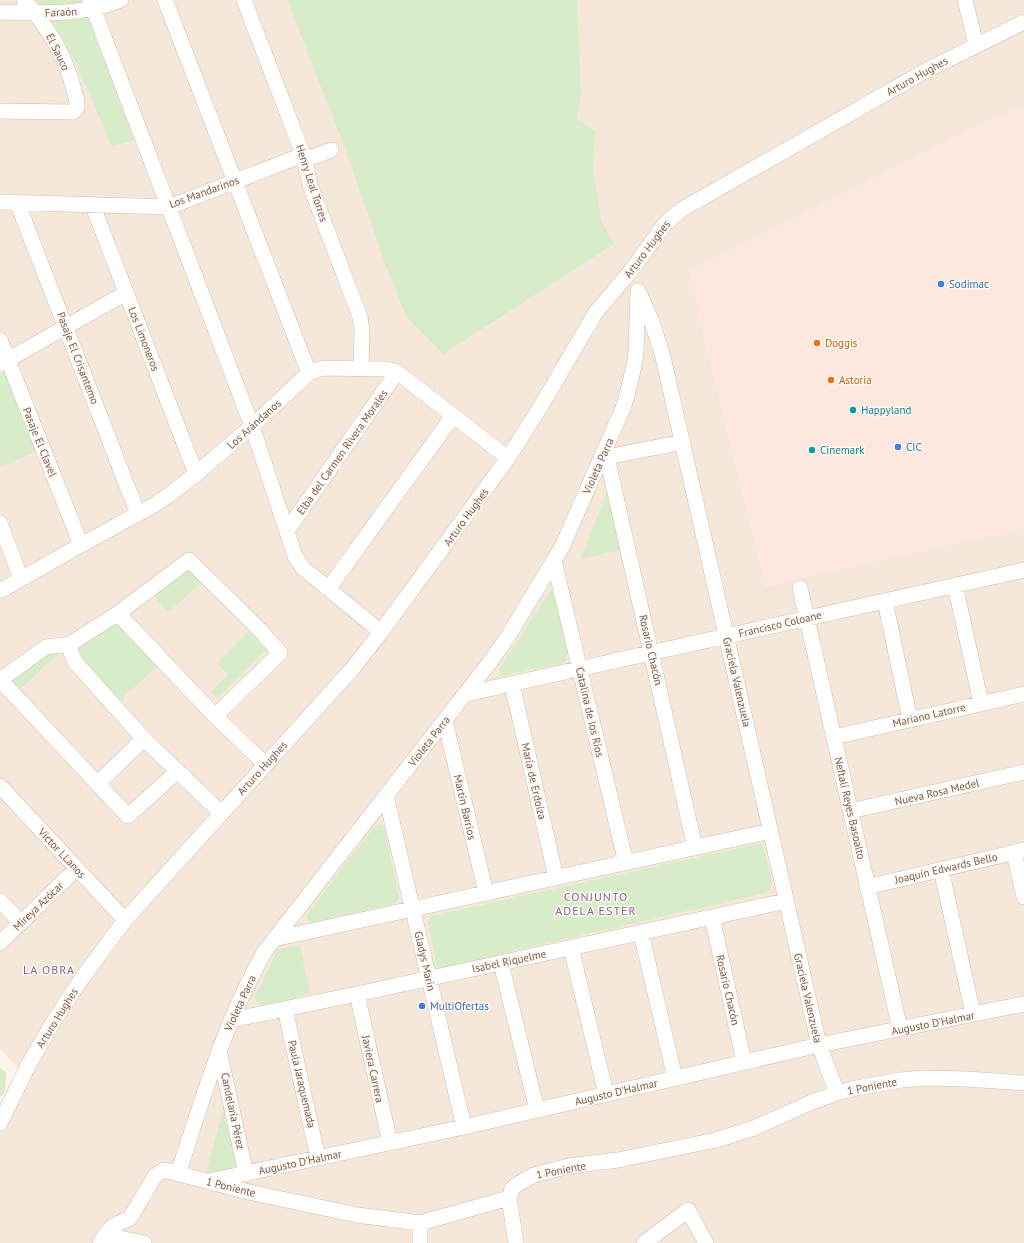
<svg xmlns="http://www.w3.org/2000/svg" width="1024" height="1243" font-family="'PT Sans',sans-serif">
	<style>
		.residential { fill: #f5e8da }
		.commercial { fill: #fde8e0 }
		.green { fill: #d8ecc9 }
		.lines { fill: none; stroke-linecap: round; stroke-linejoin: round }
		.minor-casing { stroke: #d1beb0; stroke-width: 16 }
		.minor { stroke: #fff; stroke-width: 15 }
		.shop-dot { fill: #3f7fe0; stroke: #fffaf3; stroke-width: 1.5 }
		.food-dot { fill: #e8710a; stroke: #fffaf3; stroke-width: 1.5 }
		.culture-dot { fill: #0f9aa8; stroke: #fffaf3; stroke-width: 1.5 }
		.labels { text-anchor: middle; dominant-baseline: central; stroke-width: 3; stroke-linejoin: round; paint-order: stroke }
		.street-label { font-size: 11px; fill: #7a5c4d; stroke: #fffaf3 }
		.shop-label { font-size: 11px; fill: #366cbe; stroke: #fffaf3; text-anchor: start }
		.food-label { font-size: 11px; fill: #c56008; stroke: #fffaf3; text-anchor: start }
		.culture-label { font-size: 11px; fill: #0d838f; stroke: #fffaf3; text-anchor: start }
		.neighbourhood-label { font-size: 12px; letter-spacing: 1px; fill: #846695; stroke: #fffaf3 }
	</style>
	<rect width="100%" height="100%" fill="#fdf6ec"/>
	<path class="residential" d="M 0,0 L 1024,0 L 1024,1243 L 0,1243 L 0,1114 L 23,1073 L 0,1049 Z"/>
	<path class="commercial" d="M 1024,105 L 1024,529 L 765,587 L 688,271 L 851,190 L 964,131 Z"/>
	<path class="green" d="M 35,0 L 82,0 L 134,140 L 112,147 C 90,96 72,42 35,0 Z
		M 287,0 L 577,0 L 581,94 L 577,119 L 595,131 L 593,171 L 602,222 L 614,244 L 443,354 L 407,318 L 386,266 L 343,143 Z
		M 6,371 L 38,451 L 0,467 L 0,374 Z
		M 609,487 L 622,550 L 580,559 Z
		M 187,563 L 203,581 L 169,612 L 152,595 L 134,611 L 122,605 Z
		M 552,588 L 569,652 L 565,663 L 501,676 L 499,669 Z
		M 112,620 L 120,624 L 158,666 L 120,700 L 77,660 L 77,641 Z
		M 249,631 L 266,650 L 218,698 L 211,692 L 228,675 L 217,663 Z
		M 56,649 L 57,655 L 15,694 L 1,672 Z
		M 379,825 L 382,826 L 385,830 L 399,896 L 398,901 L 394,904 L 313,922 L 308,920 L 306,916 L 373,828 Z
		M 758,844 L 763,844 L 772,884 L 770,889 L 766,893 L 504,953 L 505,958 L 445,973 L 437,967 L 428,922 L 432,916 Z
		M 300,946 L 310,993 L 293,998 L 292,1000 L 262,1006 L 256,1001 L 255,997 L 278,949 Z
		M 0,1068 L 6,1072 L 5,1092 L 0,1097 Z
		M 226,1099 L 240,1171 L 213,1175 L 206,1172 Z"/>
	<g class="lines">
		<g class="minor-casing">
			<path id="minor" d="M 90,0 L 252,426 L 295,556 L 303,568 L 381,632
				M 165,0 L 309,373
				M 244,0 L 304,157 L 310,185 L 360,317 L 362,331 L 361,369
				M 965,0 L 976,45
				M 0,12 C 44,13 78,16 121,0
				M 0,111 L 70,112 L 73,112 L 77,108 C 78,101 75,94 73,87 C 64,52 47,27 24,0
				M 0,202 L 169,207 L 295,158 L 316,156 L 331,150
				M 17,202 L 138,514
				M 92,204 L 196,474
				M 640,295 L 652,322 L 663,357 L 819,1045 L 837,1093
				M 0,340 L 81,545
				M 0,364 L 126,293
				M 603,455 L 607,457 L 695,848
				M 607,457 L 683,442
				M 0,523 L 21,579
				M 287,531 L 397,372
				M 554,561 L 626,863
				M 955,585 L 981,703
				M 800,588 L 900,1029
				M 328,589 L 453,416
				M 0,591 L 81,545 L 154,505 L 169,495 L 196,474 L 252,426 L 309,373 L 316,370 L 324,368 L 386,369 L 397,372 L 508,458
				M 885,601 L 910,720
				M 117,614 L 189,560 L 260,630 L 280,653 L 215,716
				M 70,644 L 46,647 L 0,680 L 128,816 L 178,771
				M 512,684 L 556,878
				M 466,694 L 1024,570
				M 445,721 L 486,893
				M 834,737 L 1024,694
				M 98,783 L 144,739
				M 0,786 L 125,920
				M 386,796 L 464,1127
				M 850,811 L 1024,772
				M 221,813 L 144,739 L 75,662 L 70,650 L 70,644 L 117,614 L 124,620 L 215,716 L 265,764
				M 1014,852 L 1024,897
				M 941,869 L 973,1014
				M 867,887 L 1024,850
				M 0,901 L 21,923
				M 712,917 L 744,1062
				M 641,933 L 675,1078
				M 274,939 L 771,831
				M 0,943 L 77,868
				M 571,948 L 606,1094
				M 501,963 L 537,1110
				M 357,994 L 390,1143
				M 285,1009 L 318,1158
				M 231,1020 L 357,994 L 786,901
				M 219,1050 L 246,1174
				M 0,1123 L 29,1064 L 52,1024 L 80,981 L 125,920 L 353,668 L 381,632 L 508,458 L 541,406 L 596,312 L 630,272 L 665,224 L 681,210 L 925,71 L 1024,22
				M 178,1174 C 203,1098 225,1021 265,951 L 490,662 L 507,638 L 562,547 L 623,408 L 627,395 L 634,366 L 636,352 L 638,291
				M 209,1181 L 464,1127 L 819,1045 L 1024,1004
				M 420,1223 L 420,1243
				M 105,1235 L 144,1243
				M 100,1243 L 105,1235 L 113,1226 L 130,1218 L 155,1176 L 164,1170 L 249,1192 L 357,1215 L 420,1223 L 509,1198
				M 516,1243 L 509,1198 L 512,1189 L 516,1185 L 534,1175 L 569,1166 L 618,1160 L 716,1140 L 754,1128 L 812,1102 L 837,1093 L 857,1088 L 901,1080 L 924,1078 L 966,1079 L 1024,1083
				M 644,1243 L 688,1210 L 706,1243"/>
		</g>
		<use href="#minor" class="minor"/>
	</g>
	<g class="shop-dot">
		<circle cx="941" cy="284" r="4"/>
		<circle cx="898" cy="447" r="4"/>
		<circle cx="422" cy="1006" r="4"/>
	</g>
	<g class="food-dot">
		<circle cx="817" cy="343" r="4"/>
		<circle cx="831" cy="380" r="4"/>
	</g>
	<g class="culture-dot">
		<circle cx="853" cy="410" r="4"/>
		<circle cx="812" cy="450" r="4"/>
	</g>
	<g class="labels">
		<g class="street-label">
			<text transform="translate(61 12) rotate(-3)">Faraón</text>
			<text transform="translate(58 52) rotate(64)">El Sauco</text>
			<text transform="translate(917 76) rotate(-29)">Arturo Hughes</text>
			<text transform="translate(312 183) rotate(72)">Henry Leal Torres</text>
			<text transform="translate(204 192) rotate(-20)">Los Mandarinos</text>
			<text transform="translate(647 249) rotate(-53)">Arturo Hughes</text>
			<text transform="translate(144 339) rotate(69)">Los Limoneros</text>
			<text transform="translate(78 358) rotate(69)">Pasaje El Crisantemo</text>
			<text transform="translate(254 424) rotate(-42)">Los Arándanos</text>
			<text transform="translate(40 442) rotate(68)">Pasaje El Clavel</text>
			<text transform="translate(342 452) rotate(-55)">Elba del Carmen Rivera Morales</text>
			<text transform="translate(598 466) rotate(-66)">Violeta Parra</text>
			<text transform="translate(466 517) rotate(-54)">Arturo Hughes</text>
			<text transform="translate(780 624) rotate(-13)">Francisco Coloane</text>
			<text transform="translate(651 650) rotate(77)">Rosario Chacón</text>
			<text transform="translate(737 682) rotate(77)">Graciela Valenzuela</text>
			<text transform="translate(590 712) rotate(77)">Catalina de los Ríos</text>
			<text transform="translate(929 715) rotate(-13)">Mariano Latorre</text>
			<text transform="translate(429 741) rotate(-52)">Violeta Parra</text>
			<text transform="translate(262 768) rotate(-48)">Arturo Hughes</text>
			<text transform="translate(534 781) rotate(77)">María de Erdoíza</text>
			<text transform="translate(937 792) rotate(-13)">Nueva Rosa Medel</text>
			<text transform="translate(465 807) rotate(77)">Martín Barrios</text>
			<text transform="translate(850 808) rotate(77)">Neftalí Reyes Basoalto</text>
			<text transform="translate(62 853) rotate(47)">Victor LLanos</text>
			<text transform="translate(946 868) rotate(-13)">Joaquín Edwards Bello</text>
			<text transform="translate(38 906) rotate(-44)">Mireya Azócar</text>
			<text transform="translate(425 961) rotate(77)">Gladys Marin</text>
			<text transform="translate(509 961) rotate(-12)">Isabel Riquelme</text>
			<text transform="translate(728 990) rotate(77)">Rosario Chacón</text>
			<text transform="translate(808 998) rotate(77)">Graciela Valenzuela</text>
			<text transform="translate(240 1003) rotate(-65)">Violeta Parra</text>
			<text transform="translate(57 1018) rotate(-58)">Arturo Hughes</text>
			<text transform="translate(933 1023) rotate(-11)">Augusto D'Halmar</text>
			<text transform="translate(373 1069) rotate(78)">Javiera Carrera</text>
			<text transform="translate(302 1084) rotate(77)">Paula Jaraquemada</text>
			<text transform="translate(872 1086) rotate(-11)">1 Poniente</text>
			<text transform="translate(616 1092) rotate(-13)">Augusto D'Halmar</text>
			<text transform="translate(233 1111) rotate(78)">Candelaria Pérez</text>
			<text transform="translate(300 1162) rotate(-12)">Augusto D'Halmar</text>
			<text transform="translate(561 1170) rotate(-11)">1 Poniente</text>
			<text transform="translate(231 1187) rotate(14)">1 Poniente</text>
		</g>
		<g class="shop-label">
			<text x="949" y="284">Sodimac</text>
			<text x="906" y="447">CIC</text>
			<text x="430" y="1006">MultiOfertas</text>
		</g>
		<g class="food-label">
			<text x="825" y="343">Doggis</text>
			<text x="839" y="380">Astoria</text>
		</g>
		<g class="culture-label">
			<text x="861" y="410">Happyland</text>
			<text x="820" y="450">Cinemark</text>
		</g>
		<g class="neighbourhood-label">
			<text x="596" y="896">CONJUNTO<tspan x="596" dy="14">ADELA ESTER</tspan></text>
			<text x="49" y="969">LA OBRA</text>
		</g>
	</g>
</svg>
